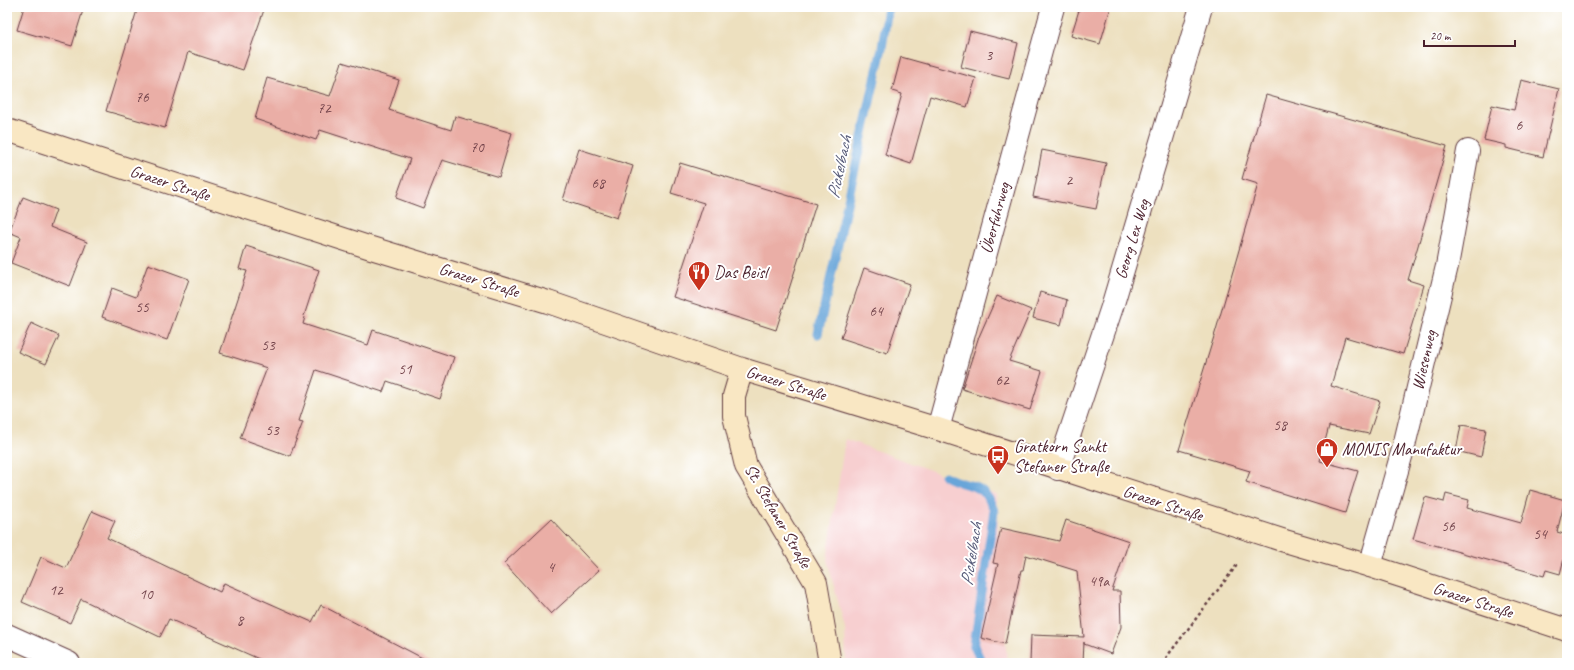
<svg xmlns="http://www.w3.org/2000/svg" width="1574" height="670" font-family="Caveat,sans-serif">
	<style>
		.built { fill: #f7cfd0 }
		.lines { fill: none; stroke-linecap: round; stroke-linejoin: round }
		.stream { stroke: #67a5d9; stroke-width: 9 }
		.building { fill: #eaaea6 }
		.street-casing { stroke: #623c41; stroke-width: 24 }
		.secondary-casing { stroke: #623c41; stroke-width: 24 }
		.path { stroke: #623c41; stroke-width: 2.5; stroke-dasharray: 3 3; stroke-linecap: butt }
		.street { stroke: #fff; stroke-width: 22 }
		.secondary { stroke: #f9e7c3; stroke-width: 22 }
		.labels { text-anchor: middle; dominant-baseline: central; stroke-width: 4; stroke-linejoin: round; paint-order: stroke }
		.number-label { font-size: 15px; fill: #72434a }
		.street-label { font-size: 17px; fill: #4a1f2b; stroke: #fff }
		.poi-label { font-size: 17px; fill: #4a1f2b; stroke: #fff; text-anchor: start }
		.water-label { font-size: 18px; font-style: italic; fill: #575b79; stroke: #fff }
	</style>
	<rect width="100%" height="100%" fill="#fff"/>
	<filter id="ink" filterUnits="userSpaceOnUse"><feTurbulence type="fractalNoise" baseFrequency=".025" numOctaves="2"/><feDisplacementMap in="SourceGraphic" scale="8" xChannelSelector="R" yChannelSelector="G"/><feConvolveMatrix kernelMatrix="1 2 1 2 8 2 1 2 1" color-interpolation-filters="sRGB"/></filter>
	<filter id="wash" filterUnits="userSpaceOnUse"><feTurbulence type="fractalNoise" baseFrequency=".012" numOctaves="4" result="noise"/><feDisplacementMap in="SourceGraphic" scale="16" xChannelSelector="R" yChannelSelector="G"/><feGaussianBlur stdDeviation="0.9" result="paint"/><feColorMatrix in="noise" values="0 0 0 0 0 0 0 0 0 0 0 0 0 0 0 0 0 1.4 0 .05"/><feComposite in="paint" operator="in"/></filter>
	<g filter="url(#wash)">
		<rect width="100%" height="100%" fill="#ede0bf"/>
		<path class="built" d="M 845,439 L 996,494 L 1007,663 L 846,663 L 845,628 L 827,560 Z"/>
		<g class="lines">
			<path class="stream" d="M 818,334 L 882,48 L 888,7
				M 945,476 C 968,490 983,478 994,511 L 974,646 L 982,663"/>
		</g>
		<g id="blocks">
			<path class="building" d="M 24,7 L 84,7 L 72,46 L 17,30 Z
				M 138,7 L 265,7 L 243,70 L 188,52 L 165,128 L 106,111 Z
				M 1080,7 L 1111,7 L 1100,44 L 1071,36 Z
				M 970,31 L 1018,43 L 1009,79 L 961,67 Z
				M 901,57 L 976,78 L 967,107 L 930,96 L 911,164 L 885,155 L 902,94 L 892,91 Z
				M 342,62 L 399,80 L 389,110 L 451,130 L 455,116 L 512,133 L 499,177 L 442,160 L 423,208 L 396,198 L 410,159 L 320,130 L 316,140 L 255,119 L 267,78 L 330,96 Z
				M 1521,80 L 1559,89 L 1543,157 L 1506,148 L 1506,145 L 1484,140 L 1492,105 L 1514,110 Z
				M 1266,95 L 1447,146 L 1408,280 L 1424,285 L 1403,354 L 1345,337 L 1331,386 L 1380,401 L 1369,434 L 1329,426 L 1320,461 L 1358,471 L 1345,513 L 1246,482 L 1250,471 L 1179,450 L 1216,330 L 1258,184 L 1242,179 Z
				M 579,149 L 633,166 L 617,218 L 563,200 Z
				M 1042,150 L 1106,163 L 1096,209 L 1033,197 Z
				M 680,163 L 816,204 L 776,330 L 673,297 L 704,203 L 671,193 Z
				M 23,197 L 56,210 L 50,227 L 87,242 L 70,286 L 11,263 L 21,237 L 9,232 Z
				M 246,246 L 319,270 L 304,316 L 305,317 L 303,324 L 368,345 L 373,330 L 454,357 L 440,399 L 387,381 L 383,392 L 316,370 L 299,421 L 303,422 L 290,456 L 240,438 L 267,368 L 220,353 L 247,271 L 239,269 Z
				M 148,264 L 189,279 L 167,340 L 102,317 L 112,288 L 136,297 Z
				M 864,268 L 910,284 L 887,353 L 841,338 Z
				M 1040,292 L 1067,300 L 1061,325 L 1033,318 Z
				M 997,296 L 1031,310 L 1009,361 L 1042,371 L 1030,410 L 962,389 L 978,339 Z
				M 31,323 L 59,336 L 46,364 L 18,352 Z
				M 1461,425 L 1486,429 L 1481,457 L 1456,451 Z
				M 1530,490 L 1565,500 L 1557,532 L 1567,535 L 1567,547 L 1560,574 L 1546,570 L 1544,576 L 1413,539 L 1425,497 L 1444,502 L 1446,494 L 1469,500 L 1467,508 L 1521,523 Z
				M 92,511 L 115,521 L 107,538 L 220,592 L 224,583 L 312,622 L 321,605 L 432,663 L 268,663 L 169,619 L 160,637 L 81,599 L 70,623 L 22,602 L 41,557 L 66,568 Z
				M 551,519 L 599,570 L 551,614 L 504,563 Z
				M 1066,520 L 1129,541 L 1112,591 L 1120,591 L 1121,627 L 1111,654 L 1084,644 L 1084,642 L 1083,663 L 1030,663 L 1031,635 L 1084,637 L 1077,571 L 1026,555 L 1023,570 L 1021,570 L 1005,644 L 981,638 L 998,564 L 993,563 L 997,545 L 1001,528 L 1059,541 Z"/>
		</g>
	</g>
	<g filter="url(#ink)">
		<use href="#blocks" fill-opacity="0" stroke="#623c41" stroke-width="1"/>
		<g class="lines">
			<g class="street-casing">
				<path id="street" d="M 938,429 L 1053,7
					M 1058,469 L 1112,307 L 1201,7
					M 1370,566 L 1404,446 L 1447,266 L 1468,151
					M 7,635 L 69,663"/>
			</g>
			<g class="secondary-casing">
				<path id="secondary" d="M 7,130 L 368,247 L 548,302 L 742,369 L 938,429 L 1285,541 L 1370,566 L 1567,630
					M 742,369 L 734,396 L 734,416 L 746,466 L 816,583 L 830,663"/>
			</g>
			<path class="path" d="M 1162,663 L 1237,565"/>
			<use href="#street" class="street"/>
			<use href="#secondary" class="secondary"/>
		</g>
	</g>
	<defs>
		<g id="restaurant-pin" transform="scale(1.15)"><path d="M0 17L-7.5 6A9.5 9.5 0 1 1 7.5 6Z" fill="#c8321e" stroke="#fff"/><path d="M-5-6h1v4h1v-4h1v4h1v-4h1v5L-1.5 .5V6h-2V.5L-5-1ZM5-6V6H3V1.5H1.5Q1.5-4 5-6Z" fill="#fff"/></g>
		<g id="shop-pin" transform="scale(1.15)"><path d="M0 17L-7.5 6A9.5 9.5 0 1 1 7.5 6Z" fill="#c8321e" stroke="#fff"/><path d="M-5-2.5h2.3a2.7 3.5 0 0 1 5.4 0H5L5.5 6h-11ZM-1.5-2.5h3a1.5 2.3 0 0 0-3 0Z" fill="#fff"/></g>
		<g id="bus-pin" transform="scale(1.15)"><path d="M0 17L-7.5 6A9.5 9.5 0 1 1 7.5 6Z" fill="#c8321e" stroke="#fff"/><path d="M-5-6H5V4H4V6H2V4H-2V6H-4V4H-5ZM-3.5-4V0h7V-4ZM-3.5 1.2v1.5H-2V1.2ZM2 1.2v1.5H3.5V1.2Z" fill="#fff"/></g>
	</defs>
	<g fill-rule="evenodd">
		<use href="#restaurant-pin" x="699" y="272"/>
		<use href="#shop-pin" x="1327" y="449"/>
		<use href="#bus-pin" x="998" y="456"/>
	</g>
	<g class="labels">
		<g class="number-label">
			<text x="989" y="55">3</text>
			<text x="142" y="97">76</text>
			<text x="324" y="108">72</text>
			<text x="1519" y="125">6</text>
			<text x="477" y="147">70</text>
			<text x="1069" y="180">2</text>
			<text x="598" y="183">68</text>
			<text x="142" y="307">55</text>
			<text x="876" y="311">64</text>
			<text x="268" y="345">53</text>
			<text x="405" y="369">51</text>
			<text x="1002" y="380">62</text>
			<text x="1280" y="425">58</text>
			<text x="272" y="430">53</text>
			<text x="1448" y="526">56</text>
			<text x="1540" y="534">54</text>
			<text x="551" y="567">4</text>
			<text x="1099" y="581">49a</text>
			<text x="56" y="590">12</text>
			<text x="146" y="594">10</text>
			<text x="240" y="620">8</text>
		</g>
		<g class="street-label">
			<text transform="translate(170 183) rotate(18)">Grazer Straße</text>
			<text transform="translate(995 218) rotate(-75)">Überfuhrweg</text>
			<text transform="translate(1132 239) rotate(-73)">Georg Lex Weg</text>
			<text transform="translate(479 280) rotate(17)">Grazer Straße</text>
			<text transform="translate(1424 360) rotate(-77)">Wiesenweg</text>
			<text transform="translate(786 383) rotate(17)">Grazer Straße</text>
			<text transform="translate(1163 503) rotate(18)">Grazer Straße</text>
			<text transform="translate(778 516) rotate(60)">St. Stefaner Straße</text>
			<text transform="translate(1473 600) rotate(18)">Grazer Straße</text>
		</g>
		<g class="poi-label">
			<text x="714" y="272">Das Beisl</text>
			<text x="1014" y="446">Gratkorn Sankt<tspan x="1014" dy="20">Stefaner Straße</tspan></text>
			<text x="1342" y="449">MONIS Manufaktur</text>
		</g>
		<g class="water-label">
			<text transform="translate(839 167) rotate(-78)">Pickelbach</text>
			<text transform="translate(971 554) rotate(-81)">Pickelbach</text>
		</g>
	</g>
	<rect width="1574" height="670" fill="none" stroke="#fff" stroke-width="24"/>
	<path d="M1424 40v6h91v-6" fill="none" stroke="#4a1f2b" stroke-width="2"/>
	<text x="1430" y="40" font-size="12" fill="#4a1f2b" stroke="#ffffff" stroke-width="3" paint-order="stroke">20 m</text>
</svg>
